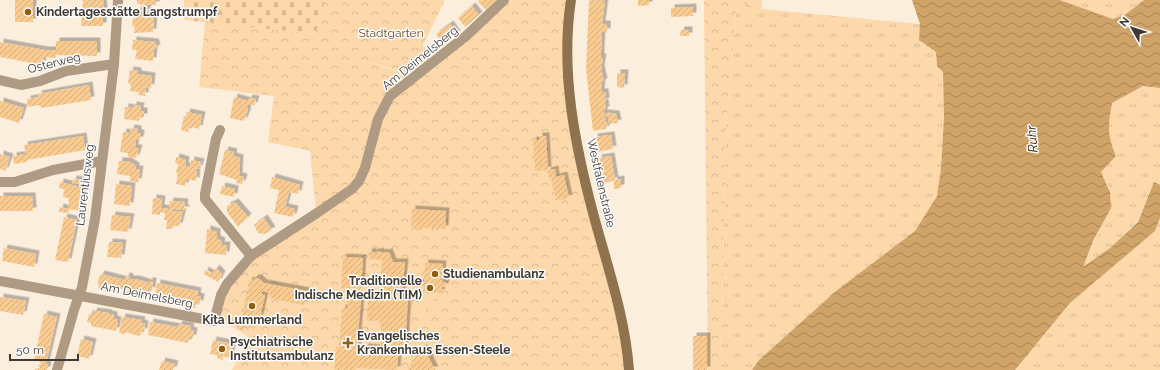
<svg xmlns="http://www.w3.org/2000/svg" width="1160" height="370" font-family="Raleway,sans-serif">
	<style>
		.grass { fill: url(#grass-tufts) }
		.forest { fill: url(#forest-crowns) }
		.cemetery { fill: url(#cemetery-stones) }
		.garden { fill: #fcd8aa }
		.water { fill: url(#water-waves) }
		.building { fill: url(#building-hatch); filter: url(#shadow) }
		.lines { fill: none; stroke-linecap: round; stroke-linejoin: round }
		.minor { stroke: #af9b83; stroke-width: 10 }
		.secondary { stroke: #8f724e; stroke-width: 10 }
		.poi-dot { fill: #905f0d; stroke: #fdfdfd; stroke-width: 1.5 }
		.labels { text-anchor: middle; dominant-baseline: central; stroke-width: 3; stroke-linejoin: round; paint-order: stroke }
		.poi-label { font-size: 12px; font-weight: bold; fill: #3f3933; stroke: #fdfdfd; text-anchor: start }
		.park-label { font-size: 12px; fill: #6d4d21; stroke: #fdfdfd }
		.street-label { font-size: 12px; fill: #3f3933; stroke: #fdfdfd }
		.water-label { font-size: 13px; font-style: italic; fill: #39260c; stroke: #fdfdfd }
	</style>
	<defs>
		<pattern id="grass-tufts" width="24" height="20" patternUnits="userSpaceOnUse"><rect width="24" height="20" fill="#fcd8aa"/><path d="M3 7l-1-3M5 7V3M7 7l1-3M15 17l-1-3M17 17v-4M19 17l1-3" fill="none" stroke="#d9ba93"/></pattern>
		<pattern id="forest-crowns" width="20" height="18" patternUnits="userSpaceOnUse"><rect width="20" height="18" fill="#fcd8aa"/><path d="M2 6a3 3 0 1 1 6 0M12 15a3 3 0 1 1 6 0" fill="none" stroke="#d9ba93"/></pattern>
		<pattern id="cemetery-stones" width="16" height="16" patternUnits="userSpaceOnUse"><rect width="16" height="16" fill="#fcd8aa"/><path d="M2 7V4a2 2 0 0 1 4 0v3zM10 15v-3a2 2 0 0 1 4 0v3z" fill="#d9ba93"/></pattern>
		<pattern id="water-waves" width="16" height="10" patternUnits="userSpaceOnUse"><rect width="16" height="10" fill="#d0a369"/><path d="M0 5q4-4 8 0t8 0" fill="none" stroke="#aa8657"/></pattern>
		<pattern id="building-hatch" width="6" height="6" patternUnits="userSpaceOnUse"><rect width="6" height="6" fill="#facb90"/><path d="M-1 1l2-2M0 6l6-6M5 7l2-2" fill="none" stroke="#d7af7d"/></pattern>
		<filter id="shadow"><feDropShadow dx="3.5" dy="-3.5" stdDeviation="0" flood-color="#0004"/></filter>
	</defs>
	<rect width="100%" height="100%" fill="#fceedd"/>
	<path class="grass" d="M 1060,0 L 1144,0 L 1126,14 L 1113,19 Z
		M 737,1 L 762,9 L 920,24 L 920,40 L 936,52 L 937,66 L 943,72 L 944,118 L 941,169 L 937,196 L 915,231 L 836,291 L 759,360 L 752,370 L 721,370 L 726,127 Z
		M 1143,86 L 1160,88 L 1160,185 L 1154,182 L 1138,221 L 1110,248 L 1083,268 C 1089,249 1112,210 1110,192 C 1109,185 1103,178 1101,172 L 1116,156 C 1107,135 1108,126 1112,103 Z
		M 1160,218 L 1160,370 L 1015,370 L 1070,303 L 1155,231 Z"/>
	<path class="forest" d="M 325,0 L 445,0 L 423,45 L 431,62 L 419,71 L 404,72 L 354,58 L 407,74 L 391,90 L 360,172 L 352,182 L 316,212 L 310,151 L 268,142 L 274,96 L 199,87 L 205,22 L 316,34 Z
		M 509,0 L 570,0 L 569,95 L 607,264 L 628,370 L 232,370 L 250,338 L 221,320 L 219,313 L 223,301 L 231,287 L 253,260 L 352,190 L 386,110 L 397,95 L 499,11 Z
		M 704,0 L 762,0 L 762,9 L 737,1 L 726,127 L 721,370 L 708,370 Z"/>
	<path class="cemetery" d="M 184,0 L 325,0 L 316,34 L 184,20 Z"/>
	<path class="garden" d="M 423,296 L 427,296 L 426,312 L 422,312 Z
		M 429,296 L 434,296 L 433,312 L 428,312 Z
		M 437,296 L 441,297 L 440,313 L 436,312 Z"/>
	<path class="water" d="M 912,0 L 1060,0 L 1113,19 L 1126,14 L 1144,0 L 1160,0 L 1160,88 L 1143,86 L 1112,103 C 1108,126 1107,135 1116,156 L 1101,172 L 1110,192 L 1111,208 L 1094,239 L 1083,267 L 1110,248 L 1138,222 L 1154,182 L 1160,185 L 1160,218 L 1155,231 L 1070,303 L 1015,370 L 752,370 L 759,360 L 836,291 L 915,231 L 937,196 L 941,168 L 944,118 L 943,72 L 937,66 L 936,52 L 919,40 L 920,24 Z"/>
	<path class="building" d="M 15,0 L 33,0 L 33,22 L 15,22 Z
		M 83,0 L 103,0 L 104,11 L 101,11 L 103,13 L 103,26 L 81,26 Z
		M 137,0 L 156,0 L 156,5 L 137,4 Z
		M 480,0 L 497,0 L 486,10 L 478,2 Z
		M 589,0 L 605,1 L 602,24 L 607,24 L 607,32 L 602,31 L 601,51 L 601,57 L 603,57 L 601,69 L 604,82 L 602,82 L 601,92 L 605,92 L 606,101 L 602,102 L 605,103 L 606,110 L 604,110 L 604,113 L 616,114 L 618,123 L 609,124 L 608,117 L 604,116 L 608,126 L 606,126 L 606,129 L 593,131 L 586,69 Z
		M 638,0 L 649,0 L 649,5 L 638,6 Z
		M 141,5 L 148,6 L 147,13 L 140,12 Z
		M 472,6 L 479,15 L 465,27 L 458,18 Z
		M 693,7 L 693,16 L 671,17 L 671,8 Z
		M 136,13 L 154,16 L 153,32 L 134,33 L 135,26 L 132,26 L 133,18 L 136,18 Z
		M 450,24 L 457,34 L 443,44 L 436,34 Z
		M 681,30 L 689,30 L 689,36 L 680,36 Z
		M 133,40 L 155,42 L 157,47 L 154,50 L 153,61 L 135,59 L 137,50 L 132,50 Z
		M 56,41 L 97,41 L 97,56 L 56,55 L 56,58 L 44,57 L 45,50 L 42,65 L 0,57 L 0,42 L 45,50 L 56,50 Z
		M 130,70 L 138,71 L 138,74 L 152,76 L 151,88 L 146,87 L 145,96 L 138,95 L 139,92 L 130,91 L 131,84 L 128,83 Z
		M 617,73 L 625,73 L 624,88 L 617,87 Z
		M 89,85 L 91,100 L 41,108 L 40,105 L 28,107 L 27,99 L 39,97 L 38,94 Z
		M 234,97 L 248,101 L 249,98 L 256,99 L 254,106 L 248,104 L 247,113 L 244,121 L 230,118 Z
		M 0,101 L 24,108 L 19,123 L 0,117 Z
		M 133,105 L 141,106 L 140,111 L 144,111 L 144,117 L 140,117 L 139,121 L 124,119 L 125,107 L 133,108 Z
		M 187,112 L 202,115 L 199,129 L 189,126 L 188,132 L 181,130 L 184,116 L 186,116 Z
		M 131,128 L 138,129 L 138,133 L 141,133 L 140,140 L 136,140 L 135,148 L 139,148 L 136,158 L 128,157 L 128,153 L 120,152 L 123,132 L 130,133 Z
		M 611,135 L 613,149 L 597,152 L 594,137 Z
		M 83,136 L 85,150 L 27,160 L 27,162 L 14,164 L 13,156 L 26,154 L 24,145 Z
		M 539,136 L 546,136 L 548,170 L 535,171 L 533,140 L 539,140 Z
		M 225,150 L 234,152 L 233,156 L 240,158 L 239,176 L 244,177 L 242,184 L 236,183 L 237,180 L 219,174 Z
		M 0,154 L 10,157 L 5,171 L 0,169 Z
		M 611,156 L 615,180 L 603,184 L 598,158 Z
		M 176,157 L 186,160 L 185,166 L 190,167 L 191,160 L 201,162 L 199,169 L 197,168 L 196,181 L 187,179 L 185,186 L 176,184 L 178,173 L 176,173 L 178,164 L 175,163 Z
		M 119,161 L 128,161 L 136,166 L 136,169 L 140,169 L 138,182 L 130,181 L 130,176 L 117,174 Z
		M 555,169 L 556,177 L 564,175 L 569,198 L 556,201 L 551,178 L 549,178 L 547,171 Z
		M 272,177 L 300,185 L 298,194 L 289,192 L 285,207 L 295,209 L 293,217 L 274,213 L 279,190 L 270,188 Z
		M 73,179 L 81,180 L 81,184 L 72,183 Z
		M 621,179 L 621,188 L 614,189 L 614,180 Z
		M 60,182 L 84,188 L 81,211 L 69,209 L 68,213 L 59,212 L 60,207 L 68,209 L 69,198 L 63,197 L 64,189 L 59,188 Z
		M 116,184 L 132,186 L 130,206 L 114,204 Z
		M 222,186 L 235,189 L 234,197 L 220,194 Z
		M 0,196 L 32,196 L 33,211 L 0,211 Z
		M 153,198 L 162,199 L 161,208 L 169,209 L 170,201 L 185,202 L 184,208 L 186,208 L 186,210 L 173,209 L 172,211 L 183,212 L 179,226 L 174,226 L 172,229 L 166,229 L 167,220 L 164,220 L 165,213 L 160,212 L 160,215 L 152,214 Z
		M 235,202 L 248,217 L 238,227 L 227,212 L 227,206 Z
		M 412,209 L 446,211 L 445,229 L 423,228 L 423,230 L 420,230 L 418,228 L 411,227 Z
		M 112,215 L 131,217 L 128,232 L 110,230 Z
		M 64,217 L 77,220 L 68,262 L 55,260 Z
		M 264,218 L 272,230 L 264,234 L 258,233 L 254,225 Z
		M 207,229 L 217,232 L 217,239 L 222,241 L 221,245 L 227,245 L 226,255 L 205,253 Z
		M 109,242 L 123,243 L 121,258 L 107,257 Z
		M 4,248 L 36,254 L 34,267 L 2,261 Z
		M 372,251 L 373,253 L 380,251 L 381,253 L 384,252 L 385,253 L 389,252 L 393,262 L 405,262 L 403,281 L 424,283 L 425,263 L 443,264 L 442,282 L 446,282 L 445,287 L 442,287 L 441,293 L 423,292 L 424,286 L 403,284 L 402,299 L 408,299 L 405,346 L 399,346 L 397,370 L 356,368 L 356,370 L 334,370 L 336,347 L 339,347 L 342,308 L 347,309 L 347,298 L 361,299 L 358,334 L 360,334 L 357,349 L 364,349 L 365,347 L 380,348 L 381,324 L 379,324 L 380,320 L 367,321 L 368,300 L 383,301 L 385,274 L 381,274 L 382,260 L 370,259 L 368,253 Z
		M 343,257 L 363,258 L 361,289 L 341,288 Z
		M 216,268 L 222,274 L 218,282 L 204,274 L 205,270 L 212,274 Z
		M 101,274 L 125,280 L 126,276 L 130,277 L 130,279 L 136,279 L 149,283 L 149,281 L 153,281 L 152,291 L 148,290 L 146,297 L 127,294 L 128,286 L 124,285 L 124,288 L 120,287 L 119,292 L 101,290 L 98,288 L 99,284 L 97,283 Z
		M 255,278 L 258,278 L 264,283 L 307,291 L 304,305 L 269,298 L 270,293 L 262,291 L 262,294 L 265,295 L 260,318 L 257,317 L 254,329 L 244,326 L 241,330 L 238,329 L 236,325 L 241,322 L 249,280 L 252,281 Z
		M 157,283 L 198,291 L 197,296 L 201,297 L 200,304 L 196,303 L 195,308 L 182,306 L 183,302 L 155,296 Z
		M 0,297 L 26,301 L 23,315 L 0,311 Z
		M 94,311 L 109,313 L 109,314 L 114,315 L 114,319 L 118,320 L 116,331 L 91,326 L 91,323 L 87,322 L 89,314 L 93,314 Z
		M 44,314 L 57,317 L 46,364 L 48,365 L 47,370 L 35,370 L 36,368 L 39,369 L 41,362 L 34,360 Z
		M 122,317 L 142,320 L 141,323 L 145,324 L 144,332 L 140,331 L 141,334 L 139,336 L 125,332 L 125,334 L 119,333 Z
		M 150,322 L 178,327 L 179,324 L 191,326 L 190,330 L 194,331 L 193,338 L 189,338 L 188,343 L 148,335 Z
		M 693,336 L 707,336 L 707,370 L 693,370 Z
		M 81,339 L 93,342 L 89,359 L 77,356 Z
		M 213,340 L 233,344 L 230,358 L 223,356 L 223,360 L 217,358 L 217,355 L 210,354 Z
		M 424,348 L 435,370 L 408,370 L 408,367 L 412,367 L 412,360 L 417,357 L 415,354 Z
		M 162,361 L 175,364 L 173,370 L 159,370 Z"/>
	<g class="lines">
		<path class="minor" d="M 0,80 L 21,85 L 40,81 L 66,71 L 114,64
			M 220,130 L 216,139 L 205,194 L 205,199 L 251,256
			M 0,182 L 15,182 L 53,170 L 102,161
			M 0,281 L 214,321 L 221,295 L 227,284 L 251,256 L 317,213 L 352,189 L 359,181 L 365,168 L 378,119 L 390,96 L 466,36 L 504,0
			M 57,370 L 74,310 L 82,287 L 95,219 L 114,64 L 118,0"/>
		<path class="secondary" d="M 571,0 C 560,71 575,145 593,213 C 607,265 625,316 629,370"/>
	</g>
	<g class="poi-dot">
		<circle cx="28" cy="12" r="4"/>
		<circle cx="435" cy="274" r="4"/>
		<circle cx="430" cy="288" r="4"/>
		<circle cx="252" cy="306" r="4"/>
		<path d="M346 337h4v4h4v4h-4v4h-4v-4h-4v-4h4z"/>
		<circle cx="222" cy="349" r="4"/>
	</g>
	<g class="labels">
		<g class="poi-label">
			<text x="36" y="12">Kindertagesstätte Langstrumpf</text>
			<text x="443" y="274">Studienambulanz</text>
			<text x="422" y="281" text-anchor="end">Traditionelle<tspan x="422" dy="14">Indische Medizin (TIM)</tspan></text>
			<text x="252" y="320" text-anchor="middle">Kita Lummerland</text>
			<text x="357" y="336">Evangelisches<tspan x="357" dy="14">Krankenhaus Essen-Steele</tspan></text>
			<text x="230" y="342">Psychiatrische<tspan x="230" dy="14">Institutsambulanz</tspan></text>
		</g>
		<g class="park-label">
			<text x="391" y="33">Stadtgarten</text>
		</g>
		<g class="street-label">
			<text transform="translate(420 58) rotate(-39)">Am Deimelsberg</text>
			<text transform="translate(54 63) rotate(-14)">Osterweg</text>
			<text transform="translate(601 183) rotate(77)">Westfalenstraße</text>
			<text transform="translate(85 185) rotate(-83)">Laurentiusweg</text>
			<text transform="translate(147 295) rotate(11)">Am Deimelsberg</text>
		</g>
		<g class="water-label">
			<text transform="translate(1032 139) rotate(-94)">Ruhr</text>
		</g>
	</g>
	<g transform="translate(1132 28) rotate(309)" stroke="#fdfdfd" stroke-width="3" paint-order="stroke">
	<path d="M0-3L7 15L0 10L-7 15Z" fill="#3f3933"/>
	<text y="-6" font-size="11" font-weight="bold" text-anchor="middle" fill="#3f3933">N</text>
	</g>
	<path d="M10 354v6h68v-6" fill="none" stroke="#3f3933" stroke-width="2"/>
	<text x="16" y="354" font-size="12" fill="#3f3933" stroke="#fdfdfd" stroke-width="3" paint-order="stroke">50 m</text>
</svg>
